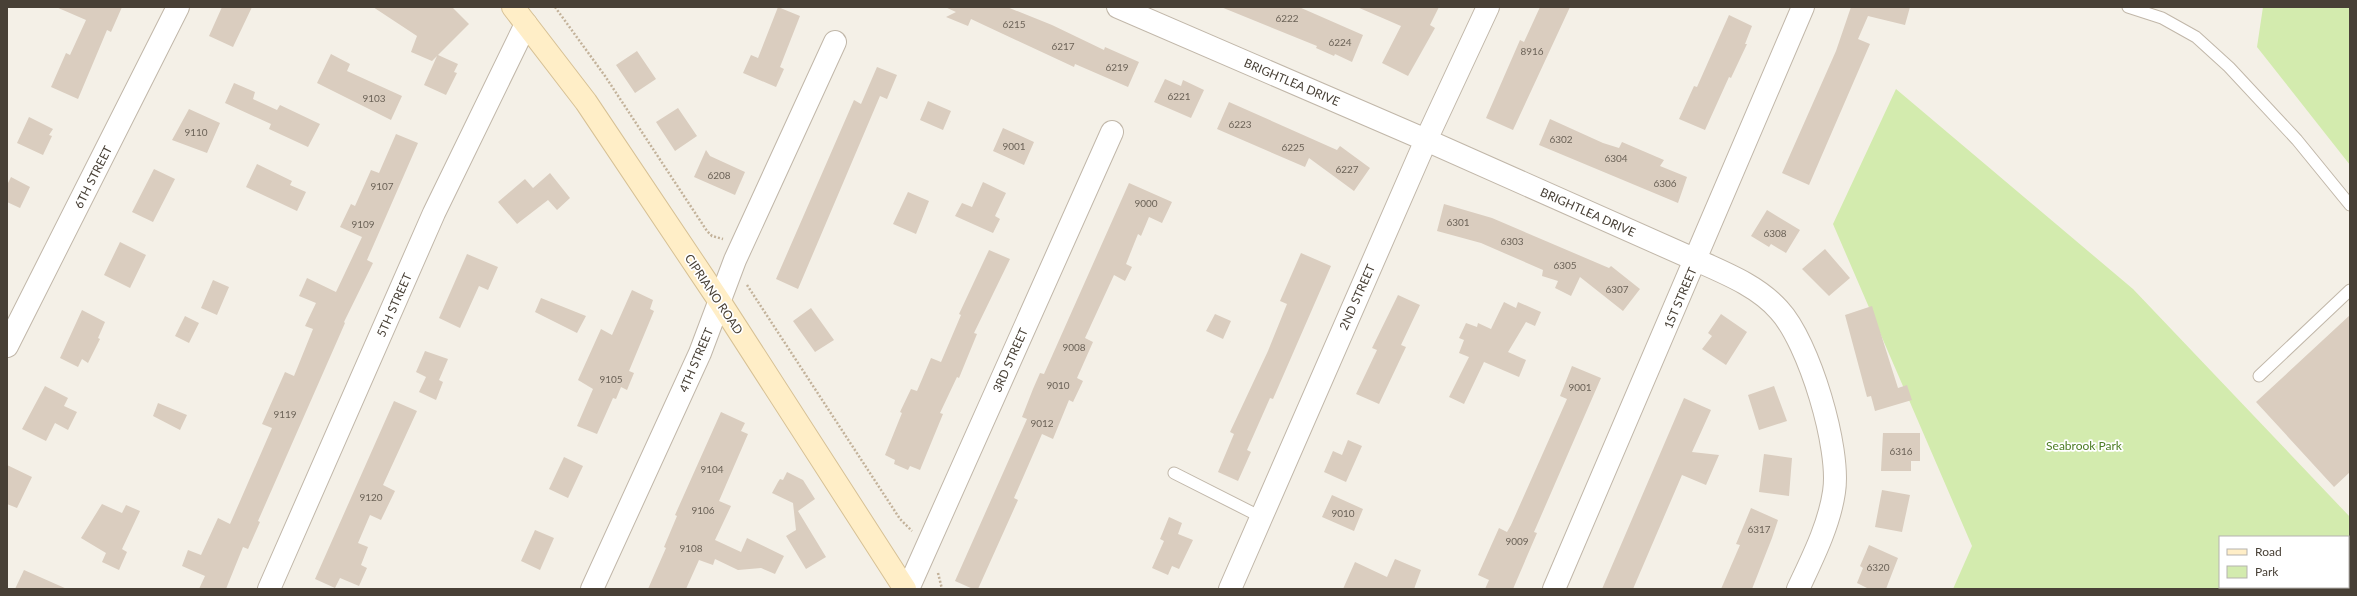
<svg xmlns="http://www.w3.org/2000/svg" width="2357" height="596" font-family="Lato,sans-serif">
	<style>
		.green { fill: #d3ebae; fill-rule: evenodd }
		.building { fill: #dacdbf }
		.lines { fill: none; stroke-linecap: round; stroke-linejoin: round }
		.lane-casing { stroke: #c1b7a9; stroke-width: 13 }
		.street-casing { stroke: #c1b7a9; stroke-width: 24 }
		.secondary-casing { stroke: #d7c195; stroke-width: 24 }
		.path { stroke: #c3b29a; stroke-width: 2.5; stroke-dasharray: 2 2; stroke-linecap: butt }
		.lane { stroke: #fff; stroke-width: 11 }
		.street { stroke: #fff; stroke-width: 22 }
		.secondary { stroke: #ffeec7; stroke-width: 22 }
		.labels { text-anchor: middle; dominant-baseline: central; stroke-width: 3.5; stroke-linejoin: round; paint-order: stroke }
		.number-label { font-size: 10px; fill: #6c6358 }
		.street-label { font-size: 12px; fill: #484036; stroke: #fff }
		.park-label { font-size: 12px; fill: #4c7d25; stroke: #fff }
	</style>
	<rect width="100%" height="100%" fill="#f4f0e7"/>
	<path class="green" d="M 2263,7 L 2350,7 L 2350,165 L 2257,47 Z
		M 1896,89 L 2133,289 L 2350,517 L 2350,589 L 1953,589 L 1972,546 L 1833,224 ZM 2220,537 L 2348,537 L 2348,587 L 2220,587 Z"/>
	<path class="building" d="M 56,7 L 122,7 L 111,32 L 107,30 L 78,99 L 51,87 L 66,53 L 70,55 L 86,20 Z
		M 222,7 L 252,7 L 233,47 L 209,36 Z
		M 373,7 L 452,7 L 469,24 L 438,55 L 458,64 L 454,72 L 457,73 L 446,95 L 424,85 L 437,56 L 432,61 L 411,52 L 417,36 Z
		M 778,7 L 800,16 L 780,67 L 784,69 L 776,87 L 743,73 L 751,55 L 758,58 Z
		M 945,7 L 1007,7 L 1052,25 L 1104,50 L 1105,47 L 1139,62 L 1128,87 L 1075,64 L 1074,67 L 971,19 L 968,26 L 946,17 L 956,12 Z
		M 1221,7 L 1299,7 L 1363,35 L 1352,62 L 1335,54 L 1334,56 L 1316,48 L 1317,46 Z
		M 1357,7 L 1439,7 L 1430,25 L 1435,28 L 1408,76 L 1382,63 L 1401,26 Z
		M 1540,7 L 1570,7 L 1513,130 L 1486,118 L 1520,40 L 1524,42 Z
		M 1851,7 L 1910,7 L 1905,25 L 1868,16 L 1858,39 L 1870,44 L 1809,185 L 1782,173 L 1836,51 Z
		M 1729,15 L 1752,26 L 1745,44 L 1747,44 L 1731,78 L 1729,77 L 1705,130 L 1679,119 L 1694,86 L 1697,87 Z
		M 637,51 L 656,79 L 635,93 L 616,65 Z
		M 331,54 L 350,64 L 347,71 L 402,96 L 391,120 L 317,83 Z
		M 877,67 L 897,75 L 887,99 L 880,96 L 798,289 L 776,279 L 854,100 L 861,104 Z
		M 1165,79 L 1181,86 L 1183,80 L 1204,90 L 1191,118 L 1154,102 Z
		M 234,83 L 255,92 L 253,99 L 277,110 L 280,105 L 320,124 L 308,147 L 269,129 L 271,124 L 225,103 Z
		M 928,101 L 951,111 L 943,130 L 920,120 Z
		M 1229,102 L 1337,150 L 1340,146 L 1370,168 L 1354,191 L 1309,158 L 1305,167 L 1217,129 Z
		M 678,108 L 697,136 L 675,151 L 656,122 Z
		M 189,109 L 220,123 L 207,153 L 172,140 Z
		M 29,117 L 53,129 L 49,135 L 52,136 L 43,155 L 17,143 Z
		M 1550,119 L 1603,143 L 1619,148 L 1622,142 L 1664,160 L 1660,166 L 1687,177 L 1678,203 L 1539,145 Z
		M 1003,128 L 1034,142 L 1024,165 L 993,151 Z
		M 396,134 L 418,143 L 367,260 L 373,263 L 344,322 L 345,323 L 258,521 L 260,522 L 248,549 L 243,547 L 226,589 L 199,589 L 205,576 L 182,566 L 188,550 L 201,555 L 218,518 L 230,524 L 272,428 L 262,424 L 285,372 L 294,376 L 313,329 L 305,326 L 316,303 L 299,296 L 307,278 L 336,292 L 362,237 L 340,227 L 351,204 L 355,206 L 371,170 L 379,173 Z
		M 706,150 L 710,156 L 745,172 L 735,195 L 694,177 Z
		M 257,164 L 292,181 L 290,185 L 306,192 L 297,211 L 246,187 Z
		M 154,169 L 175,179 L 153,222 L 132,212 Z
		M 550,173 L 570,198 L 557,210 L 548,200 L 517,224 L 498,202 L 525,179 L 533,188 Z
		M 11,177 L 30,187 L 20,208 L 7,202 L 7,185 Z
		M 983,182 L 1006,193 L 995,216 L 1000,219 L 993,233 L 955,216 L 962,203 L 972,207 Z
		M 1129,183 L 1172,202 L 1162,223 L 1149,217 L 1141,236 L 1138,234 L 1126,264 L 1132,267 L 1125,281 L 1114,275 L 1085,338 L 1093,342 L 1077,378 L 1083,381 L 1073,402 L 1069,400 L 1053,439 L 1042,434 L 1014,498 L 1018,500 L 978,589 L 973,589 L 955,581 L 1027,419 L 1022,417 L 1033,389 L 1040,373 L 1044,374 Z
		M 908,192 L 929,201 L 916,234 L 893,224 Z
		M 1444,204 L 1492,218 L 1609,268 L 1611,266 L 1640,289 L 1623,311 L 1580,277 L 1571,296 L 1555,288 L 1558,281 L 1542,276 L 1543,270 L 1481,243 L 1437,231 Z
		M 1767,210 L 1800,230 L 1786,253 L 1771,244 L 1769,247 L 1751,236 Z
		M 120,242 L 146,255 L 130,288 L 104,275 Z
		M 1825,249 L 1850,278 L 1829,296 L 1802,269 Z
		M 989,250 L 1010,259 L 974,333 L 977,334 L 959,378 L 957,377 L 940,413 L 943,414 L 920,470 L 910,466 L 908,470 L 894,464 L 895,460 L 885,455 L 902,413 L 900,412 L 911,389 L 917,391 L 931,358 L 941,362 L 961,315 L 959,314 Z
		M 1301,253 L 1331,266 L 1273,399 L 1270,398 L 1247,450 L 1251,452 L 1238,481 L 1218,472 L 1234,434 L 1230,432 L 1268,351 L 1287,304 L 1280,301 Z
		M 467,254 L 498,267 L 488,290 L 479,286 L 460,328 L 439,318 Z
		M 213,280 L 229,287 L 217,315 L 201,308 Z
		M 632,290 L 653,300 L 650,309 L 654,311 L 629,371 L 634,373 L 627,390 L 621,387 L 616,399 L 613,398 L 597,434 L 577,426 L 593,389 L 578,380 L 601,329 L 612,335 Z
		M 1398,295 L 1420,305 L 1401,345 L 1406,347 L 1379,404 L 1356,394 L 1377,350 L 1372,348 Z
		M 541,298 L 586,316 L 577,333 L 535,312 Z
		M 1504,302 L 1516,308 L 1518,302 L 1541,312 L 1535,326 L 1526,322 L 1508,352 L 1526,360 L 1519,377 L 1484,362 L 1464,404 L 1449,397 L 1469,357 L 1459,353 L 1464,340 L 1459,338 L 1466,323 L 1477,327 L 1478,323 L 1491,329 Z
		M 1872,306 L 1898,388 L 1907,385 L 1912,400 L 1875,411 L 1871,396 L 1867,397 L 1845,315 Z
		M 811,308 L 834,340 L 815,352 L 793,321 Z
		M 82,310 L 105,322 L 98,338 L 100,339 L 88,363 L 82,359 L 78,367 L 60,358 Z
		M 1215,314 L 1231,321 L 1223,339 L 1206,331 Z
		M 1721,314 L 1747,332 L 1726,365 L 1702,349 L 1712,336 L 1708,333 Z
		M 2350,315 L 2350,472 L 2334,487 L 2256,402 Z
		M 185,316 L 199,323 L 189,343 L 175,336 Z
		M 425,351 L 448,359 L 439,380 L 443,382 L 436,400 L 419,392 L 426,377 L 416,372 Z
		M 1572,366 L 1601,378 L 1534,532 L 1537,533 L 1513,589 L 1485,589 L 1489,580 L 1478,575 L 1499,528 L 1507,532 L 1511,525 L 1567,399 L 1560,396 Z
		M 45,386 L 68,398 L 64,406 L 77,412 L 68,430 L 55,423 L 46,441 L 22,429 Z
		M 1774,386 L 1787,421 L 1759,430 L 1748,395 Z
		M 1684,398 L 1711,410 L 1692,452 L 1719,455 L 1706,485 L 1682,475 L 1633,589 L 1602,589 Z
		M 394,401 L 417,411 L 383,485 L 395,491 L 381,520 L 370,515 L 358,543 L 368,547 L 361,565 L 367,568 L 359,586 L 340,578 L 335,588 L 315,579 Z
		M 158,403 L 187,415 L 180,430 L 153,416 Z
		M 721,412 L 745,423 L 741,431 L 748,434 L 719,501 L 731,506 L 715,540 L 741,552 L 747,538 L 784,556 L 775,574 L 761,568 L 738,570 L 715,559 L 713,565 L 699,560 L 686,589 L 648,589 L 666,548 L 664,547 L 677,516 L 675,515 Z
		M 1883,433 L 1920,433 L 1920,461 L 1911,461 L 1911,471 L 1881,471 Z
		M 1348,440 L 1362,446 L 1346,482 L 1324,472 L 1333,451 L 1342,455 Z
		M 1764,454 L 1792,458 L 1789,496 L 1759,492 Z
		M 564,457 L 583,466 L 568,498 L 549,489 Z
		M 7,465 L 32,477 L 17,508 L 7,504 Z
		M 787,472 L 803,480 L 815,499 L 798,511 L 826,557 L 806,569 L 786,536 L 796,530 L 793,503 L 772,493 L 778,482 L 780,479 L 783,480 Z
		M 1882,490 L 1910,495 L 1902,532 L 1875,527 Z
		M 1332,495 L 1363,509 L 1354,531 L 1322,517 Z
		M 102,504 L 122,513 L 126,505 L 140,511 L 122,549 L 127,552 L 119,570 L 102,562 L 106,553 L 81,538 Z
		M 1751,508 L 1778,520 L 1772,538 L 1752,589 L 1721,589 L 1740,545 L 1736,544 Z
		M 1169,517 L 1182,523 L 1178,534 L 1193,540 L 1179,569 L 1172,566 L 1168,575 L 1152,568 L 1164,541 L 1160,539 Z
		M 535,530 L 554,538 L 540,570 L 521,561 Z
		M 1869,545 L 1898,558 L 1886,589 L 1869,589 L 1857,583 L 1863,568 L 1860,566 Z
		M 1395,559 L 1421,570 L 1414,589 L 1343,589 L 1355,562 L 1387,577 Z
		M 24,570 L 67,589 L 15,589 Z"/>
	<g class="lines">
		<g class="lane-casing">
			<path id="lane" d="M 2128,7 L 2162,18 L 2196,37 L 2229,67 L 2297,140 L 2350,205
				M 2259,376 L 2350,290
				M 1174,473 L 1261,517"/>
		</g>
		<g class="street-casing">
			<path id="street" d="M 1118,7 L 1426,140 L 1696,260 C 1725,273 1758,286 1779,310 C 1809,342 1841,449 1834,492 C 1829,526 1812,559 1798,589
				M 7,346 L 178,7
				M 269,589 L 434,213 L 526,24
				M 592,589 L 700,353 L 735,260 L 835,42
				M 908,589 L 1112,132
				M 1230,589 L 1426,140 L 1488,7
				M 1554,589 L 1803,7"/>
		</g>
		<g class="secondary-casing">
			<path id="secondary" d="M 513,7 L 586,102 L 720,302 L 905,589"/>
		</g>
		<path class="path" d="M 555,7 L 605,76 L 707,231 L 712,236 L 723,239
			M 747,285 L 900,519 L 912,531
			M 938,573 L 942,589"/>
		<use href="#lane" class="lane"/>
		<use href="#street" class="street"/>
		<use href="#secondary" class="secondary"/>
	</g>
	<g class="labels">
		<g class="number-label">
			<text x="1287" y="18">6222</text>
			<text x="1014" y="24">6215</text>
			<text x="1340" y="42">6224</text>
			<text x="1063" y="46">6217</text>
			<text x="1532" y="51">8916</text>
			<text x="1117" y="67">6219</text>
			<text x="1179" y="96">6221</text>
			<text x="374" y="98">9103</text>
			<text x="1240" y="124">6223</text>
			<text x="196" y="132">9110</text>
			<text x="1561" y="139">6302</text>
			<text x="1014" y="146">9001</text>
			<text x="1293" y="147">6225</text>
			<text x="1616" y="158">6304</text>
			<text x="1347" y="169">6227</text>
			<text x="719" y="175">6208</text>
			<text x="1665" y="183">6306</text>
			<text x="382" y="186">9107</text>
			<text x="1146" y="203">9000</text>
			<text x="1458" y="222">6301</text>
			<text x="363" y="224">9109</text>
			<text x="1775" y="233">6308</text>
			<text x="1512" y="241">6303</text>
			<text x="1565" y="265">6305</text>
			<text x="1617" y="289">6307</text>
			<text x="1074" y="347">9008</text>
			<text x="611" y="379">9105</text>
			<text x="1058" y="385">9010</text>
			<text x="1580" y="387">9001</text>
			<text x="285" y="414">9119</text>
			<text x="1042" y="423">9012</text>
			<text x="1901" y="451">6316</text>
			<text x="712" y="469">9104</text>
			<text x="371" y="497">9120</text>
			<text x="703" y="510">9106</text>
			<text x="1343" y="513">9010</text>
			<text x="1759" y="529">6317</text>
			<text x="1517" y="541">9009</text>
			<text x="691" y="548">9108</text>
			<text x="1878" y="567">6320</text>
		</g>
		<g class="street-label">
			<text transform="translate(1292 82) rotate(23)">BRIGHTLEA DRIVE</text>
			<text transform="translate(93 177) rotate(-63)">6TH STREET</text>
			<text transform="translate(1588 212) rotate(24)">BRIGHTLEA DRIVE</text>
			<text transform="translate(714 294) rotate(56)">CIPRIANO ROAD</text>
			<text transform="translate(1357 297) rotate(-66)">2ND STREET</text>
			<text transform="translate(1680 298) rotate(-67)">1ST STREET</text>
			<text transform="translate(394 305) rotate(-66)">5TH STREET</text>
			<text transform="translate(696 360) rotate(-67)">4TH STREET</text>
			<text transform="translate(1010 360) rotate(-66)">3RD STREET</text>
		</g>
		<g class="park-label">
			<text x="2084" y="445">Seabrook Park</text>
		</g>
	</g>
	<rect width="2357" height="596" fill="none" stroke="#484036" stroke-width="16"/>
	<rect x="2219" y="536" width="130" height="52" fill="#ffffff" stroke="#b6b3af"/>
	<rect x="2227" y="549" width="20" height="6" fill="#ffeec7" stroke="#b6b3af"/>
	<text x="2255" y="556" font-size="12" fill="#484036">Road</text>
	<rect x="2227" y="566" width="20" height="12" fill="#d3ebae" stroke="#b6b3af"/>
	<text x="2255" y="576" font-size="12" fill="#484036">Park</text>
</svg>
